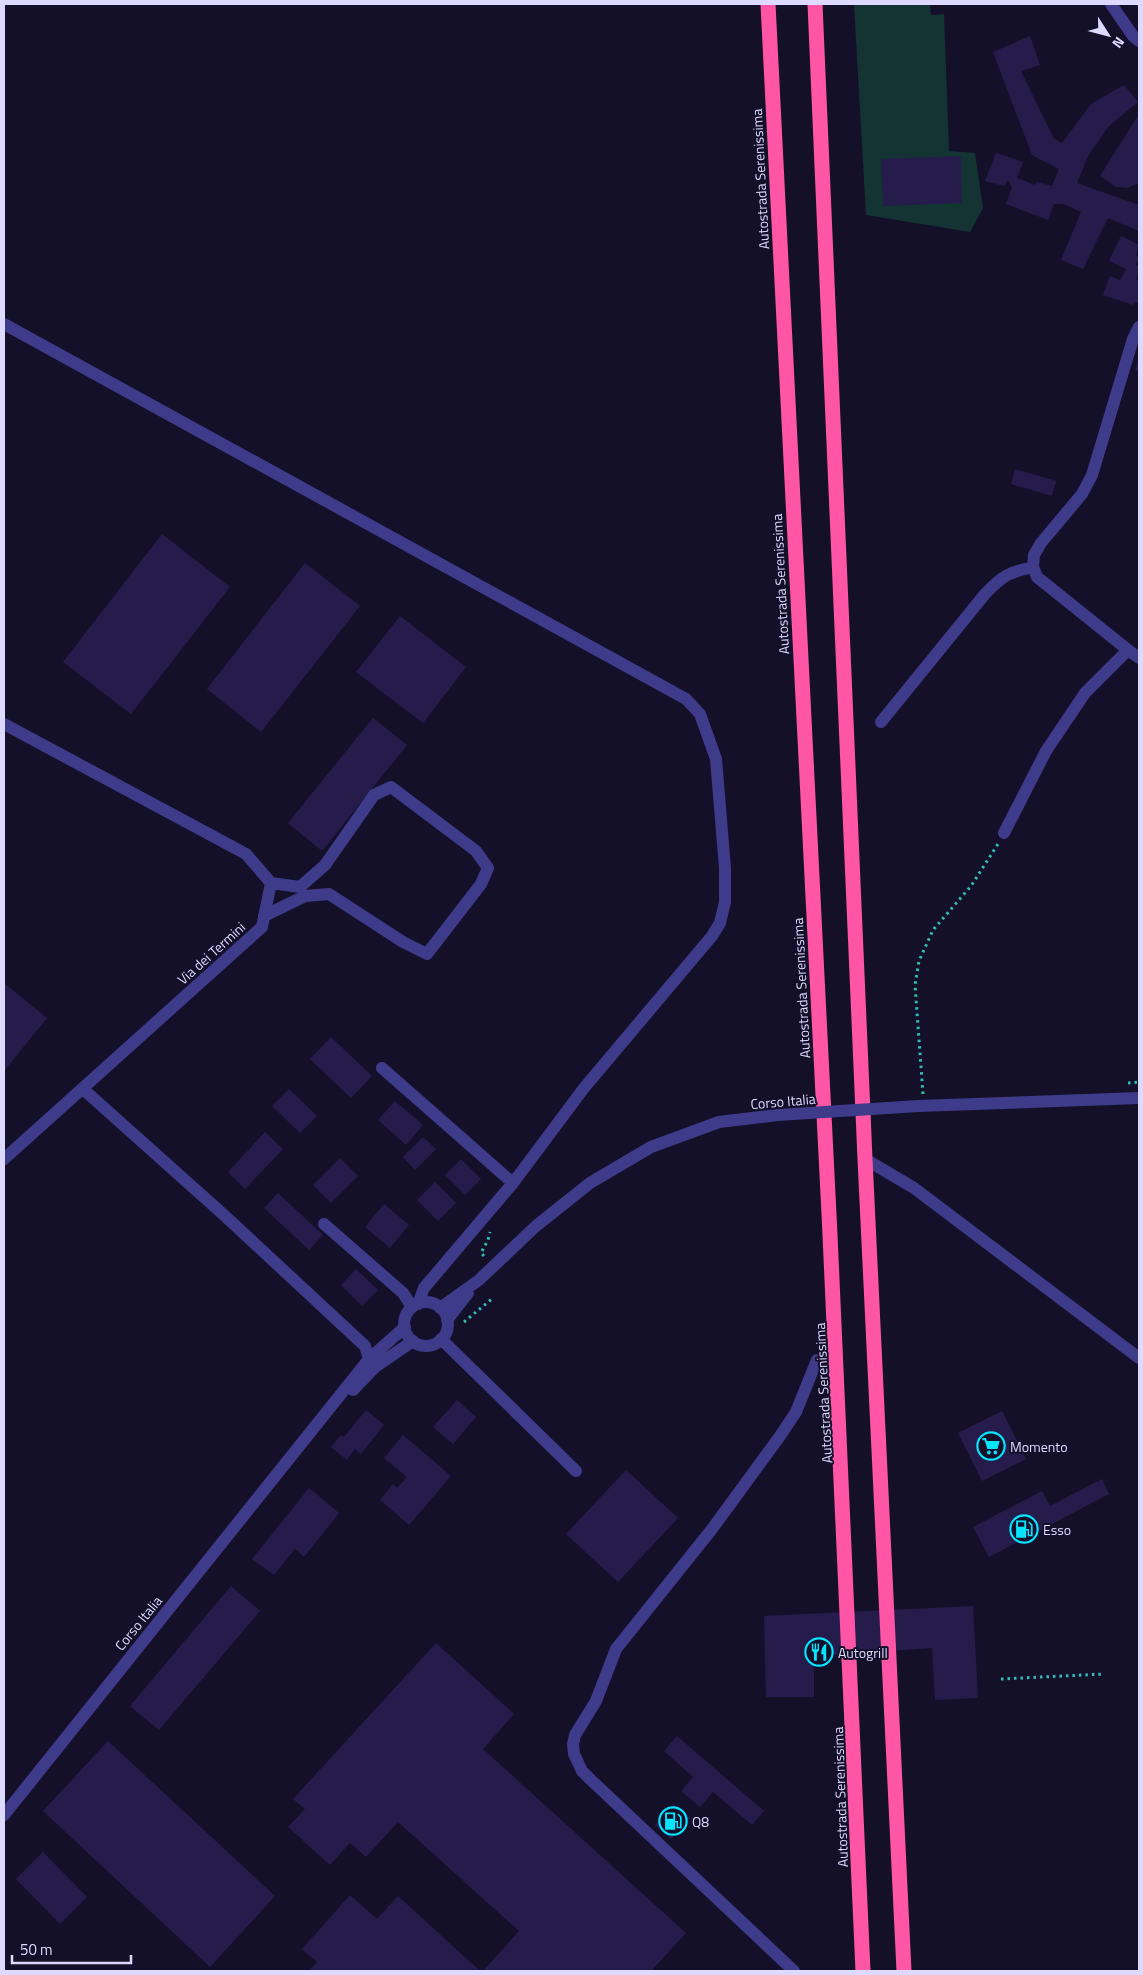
<svg xmlns="http://www.w3.org/2000/svg" width="1143" height="1975" font-family="'Titillium Web',sans-serif">
	<style>
		.green { fill: #133433 }
		.building { fill: #261c4c }
		.lines { fill: none; stroke-linecap: round; stroke-linejoin: round }
		.path { stroke: #2fbeb6; stroke-width: 3; stroke-dasharray: 2.5 4; stroke-linecap: butt }
		.minor { stroke: #3e3b8a; stroke-width: 12 }
		.highway { stroke: #ff55a6; stroke-width: 15 }
		.minor-bridge { stroke: #3e3b8a; stroke-width: 12 }
		.labels { text-anchor: middle; dominant-baseline: central; stroke-width: 4; stroke-linejoin: round; paint-order: stroke }
		.street-label { font-size: 14px; fill: #dedaff; stroke: #15102a }
		.poi-label { font-size: 14px; fill: #dedaff; stroke: #15102a; text-anchor: start }
	</style>
	<rect width="100%" height="100%" fill="#15102a"/>
	<path class="green" d="M 854,4 L 930,4 L 931,15 L 944,14 L 949,151 L 975,153 L 983,208 L 970,232 L 866,215 Z"/>
	<path class="building" d="M 1030,36 L 1040,65 L 1021,71 L 1054,139 L 1062,143 L 1091,104 L 1124,85 L 1138,102 L 1109,126 L 1088,156 L 1077,183 L 1139,205 L 1139,231 L 1108,218 L 1083,269 L 1061,260 L 1081,212 L 1064,204 L 1054,204 L 1048,220 L 1006,204 L 1012,187 L 1008,180 L 1004,186 L 985,181 L 996,153 L 1023,162 L 1017,178 L 1035,185 L 1037,182 L 1052,186 L 1059,169 L 1032,155 L 993,52 Z
		M 1139,114 L 1139,183 L 1127,188 L 1116,187 L 1100,176 Z
		M 961,156 L 962,203 L 883,206 L 881,159 Z
		M 1121,236 L 1139,245 L 1136,255 L 1139,257 L 1136,265 L 1139,266 L 1139,271 L 1136,279 L 1139,280 L 1139,303 L 1135,302 L 1133,305 L 1103,295 L 1110,276 L 1120,280 L 1126,269 L 1109,261 Z
		M 1139,359 L 1139,371 L 1135,370 Z
		M 1015,469 L 1056,481 L 1052,496 L 1011,484 Z
		M 162,534 L 230,587 L 131,714 L 63,662 Z
		M 305,563 L 360,606 L 261,732 L 207,689 Z
		M 400,616 L 466,667 L 423,723 L 356,672 Z
		M 373,718 L 407,745 L 322,851 L 288,823 Z
		M 4,983 L 47,1018 L 4,1071 Z
		M 331,1037 L 372,1076 L 351,1098 L 310,1059 Z
		M 289,1089 L 317,1116 L 300,1133 L 272,1106 Z
		M 395,1101 L 423,1125 L 406,1145 L 378,1120 Z
		M 265,1132 L 283,1149 L 245,1189 L 228,1172 Z
		M 423,1137 L 436,1149 L 415,1170 L 403,1157 Z
		M 340,1158 L 358,1176 L 331,1203 L 313,1185 Z
		M 461,1159 L 481,1179 L 465,1195 L 445,1175 Z
		M 435,1182 L 456,1203 L 438,1221 L 417,1200 Z
		M 278,1193 L 323,1235 L 309,1250 L 264,1208 Z
		M 384,1204 L 409,1225 L 390,1248 L 365,1227 Z
		M 356,1269 L 378,1290 L 362,1306 L 341,1285 Z
		M 457,1400 L 476,1417 L 453,1444 L 433,1427 Z
		M 366,1410 L 384,1425 L 361,1454 L 355,1449 L 347,1460 L 331,1447 L 341,1435 L 344,1437 Z
		M 1002,1411 L 1026,1459 L 982,1481 L 958,1433 Z
		M 403,1435 L 451,1476 L 409,1525 L 380,1500 L 393,1484 L 397,1488 L 407,1477 L 384,1458 Z
		M 626,1470 L 678,1518 L 618,1582 L 566,1534 Z
		M 1102,1479 L 1109,1494 L 989,1557 L 973,1527 L 1042,1491 L 1050,1506 Z
		M 309,1488 L 339,1513 L 304,1557 L 295,1549 L 274,1575 L 252,1559 Z
		M 231,1586 L 260,1611 L 159,1730 L 130,1706 Z
		M 973,1606 L 978,1698 L 935,1700 L 932,1648 L 814,1656 L 814,1697 L 766,1697 L 764,1616 Z
		M 436,1643 L 514,1714 L 483,1749 L 686,1933 L 651,1971 L 483,1971 L 519,1931 L 398,1822 L 366,1857 L 350,1843 L 330,1865 L 288,1827 L 305,1809 L 293,1799 Z
		M 677,1736 L 764,1811 L 752,1825 L 713,1792 L 700,1807 L 681,1791 L 693,1777 L 664,1751 Z
		M 108,1741 L 275,1896 L 210,1967 L 43,1811 Z
		M 674,1804 L 690,1818 L 671,1839 L 655,1825 Z
		M 43,1852 L 87,1897 L 60,1924 L 16,1879 Z
		M 350,1895 L 377,1919 L 398,1896 L 480,1971 L 309,1971 L 317,1962 L 302,1949 Z"/>
	<g class="lines">
		<path class="path" d="M 1128,1083 L 1139,1082
			M 923,1094 L 915,985 L 919,961 L 933,930 L 971,886 L 998,844
			M 484,1256 L 481,1253 L 488,1240 L 490,1232
			M 464,1322 L 493,1298
			M 1001,1679 L 1104,1674"/>
		<path class="minor" d="M 1111,4 L 1133,36 L 1139,41
			M 4,324 L 686,699 L 700,714 L 716,759 L 725,868 L 725,902 L 720,923 L 712,936 L 584,1088 L 513,1183 L 424,1288 L 418,1304
			M 1128,650 L 1037,577 L 1033,567 L 1034,555 L 1041,543 L 1082,494 L 1092,475 L 1133,339 L 1139,327
			M 881,722 L 985,594 C 1002,576 1009,572 1033,567
			M 4,724 L 246,854 L 271,883 L 262,927 L 4,1159
			M 1004,833 L 1046,751 L 1085,693 L 1128,650 L 1139,658
			M 264,916 L 305,896 L 329,894 L 403,942 L 427,954 L 481,884 L 488,868 L 476,851 L 391,787 L 374,795 L 325,865 L 300,887 L 271,883
			M 382,1068 L 513,1183
			M 83,1089 L 225,1216 L 365,1346 L 369,1359 L 375,1367
			M 918,1106 L 1139,1098
			M 865,1159 L 914,1188 L 1139,1358
			M 324,1224 L 403,1293 L 412,1307
			M404 1324a22 22 0 1 1 44 0a22 22 0 1 1-44 0Z
			M 440,1308 L 479,1280 L 536,1226 L 590,1183 L 651,1147 L 719,1122 L 778,1115
			M 447,1320 L 468,1293
			M 441,1339 L 576,1471
			M 353,1390 L 375,1367 L 413,1341
			M 4,1815 L 369,1359 L 405,1327
			M 794,1971 L 591,1780 L 582,1771 L 574,1754 L 573,1744 L 575,1735 L 596,1701 L 616,1649 L 712,1529 L 780,1436 L 796,1412 L 817,1360"/>
		<path class="highway" d="M 768,4 C 800,660 837,1315 863,1971
			M 815,4 L 865,1159 L 904,1971"/>
		<path class="minor-bridge" d="M 778,1115 L 918,1106"/>
	</g>
	<defs>
		<g id="supermarket-ring" transform="scale(1.4375)"><circle r="9.5" fill="#15102a" stroke="#06e5ff" stroke-width="1.5"/><path d="M-6-5.5h2.5l.6 2H6L4.5 2H-2.5L-4.4-4H-6ZM-1.5 3.2a1.3 1.3 0 1 0 .1 0ZM3 3.2a1.3 1.3 0 1 0 .1 0Z" fill="#06e5ff"/></g>
		<g id="fuel-ring" transform="scale(1.4375)"><circle r="9.5" fill="#15102a" stroke="#06e5ff" stroke-width="1.5"/><path d="M-5.5-6h7V0h2V4h1.3V-2.5L3-4.5l.8-.8L6-3V5H2.5V1h-1V6h-7ZM-4.2-4.7v3.2H.2V-4.7Z" fill="#06e5ff"/></g>
		<g id="restaurant-ring" transform="scale(1.4375)"><circle r="9.5" fill="#15102a" stroke="#06e5ff" stroke-width="1.5"/><path d="M-5-6h1v4h1v-4h1v4h1v-4h1v5L-1.5 .5V6h-2V.5L-5-1ZM5-6V6H3V1.5H1.5Q1.5-4 5-6Z" fill="#06e5ff"/></g>
	</defs>
	<g fill-rule="evenodd">
		<use href="#supermarket-ring" x="991" y="1446"/>
		<use href="#fuel-ring" x="1024" y="1529"/>
		<use href="#restaurant-ring" x="819" y="1652"/>
		<use href="#fuel-ring" x="673" y="1821"/>
	</g>
	<g class="labels">
		<g class="street-label">
			<text transform="translate(760 179) rotate(-93)">Autostrada Serenissima</text>
			<text transform="translate(780 584) rotate(-93)">Autostrada Serenissima</text>
			<text transform="translate(211 953) rotate(-42)">Via dei Termini</text>
			<text transform="translate(801 988) rotate(-93)">Autostrada Serenissima</text>
			<text transform="translate(783 1101) rotate(-5)">Corso Italia</text>
			<text transform="translate(823 1393) rotate(-93)">Autostrada Serenissima</text>
			<text transform="translate(138 1623) rotate(-51)">Corso Italia</text>
			<text transform="translate(840 1797) rotate(-92)">Autostrada Serenissima</text>
		</g>
		<g class="poi-label">
			<text x="1010" y="1446">Momento</text>
			<text x="1043" y="1529">Esso</text>
			<text x="838" y="1652">Autogrill</text>
			<text x="692" y="1821">Q8</text>
		</g>
	</g>
	<rect width="1143" height="1975" fill="none" stroke="#dedaff" stroke-width="10"/>
	<g transform="translate(1108 35) rotate(126)" stroke="#15102a" stroke-width="4" paint-order="stroke">
	<path d="M0-4L9 19L0 12L-9 19Z" fill="#dedaff"/>
	<text y="-8" font-size="14" font-weight="bold" text-anchor="middle" fill="#dedaff">N</text>
	</g>
	<path d="M12 1955v8h119v-8" fill="none" stroke="#dedaff" stroke-width="2.5"/>
	<text x="20" y="1955" font-size="15" fill="#dedaff" stroke="#15102a" stroke-width="4" paint-order="stroke">50 m</text>
</svg>
